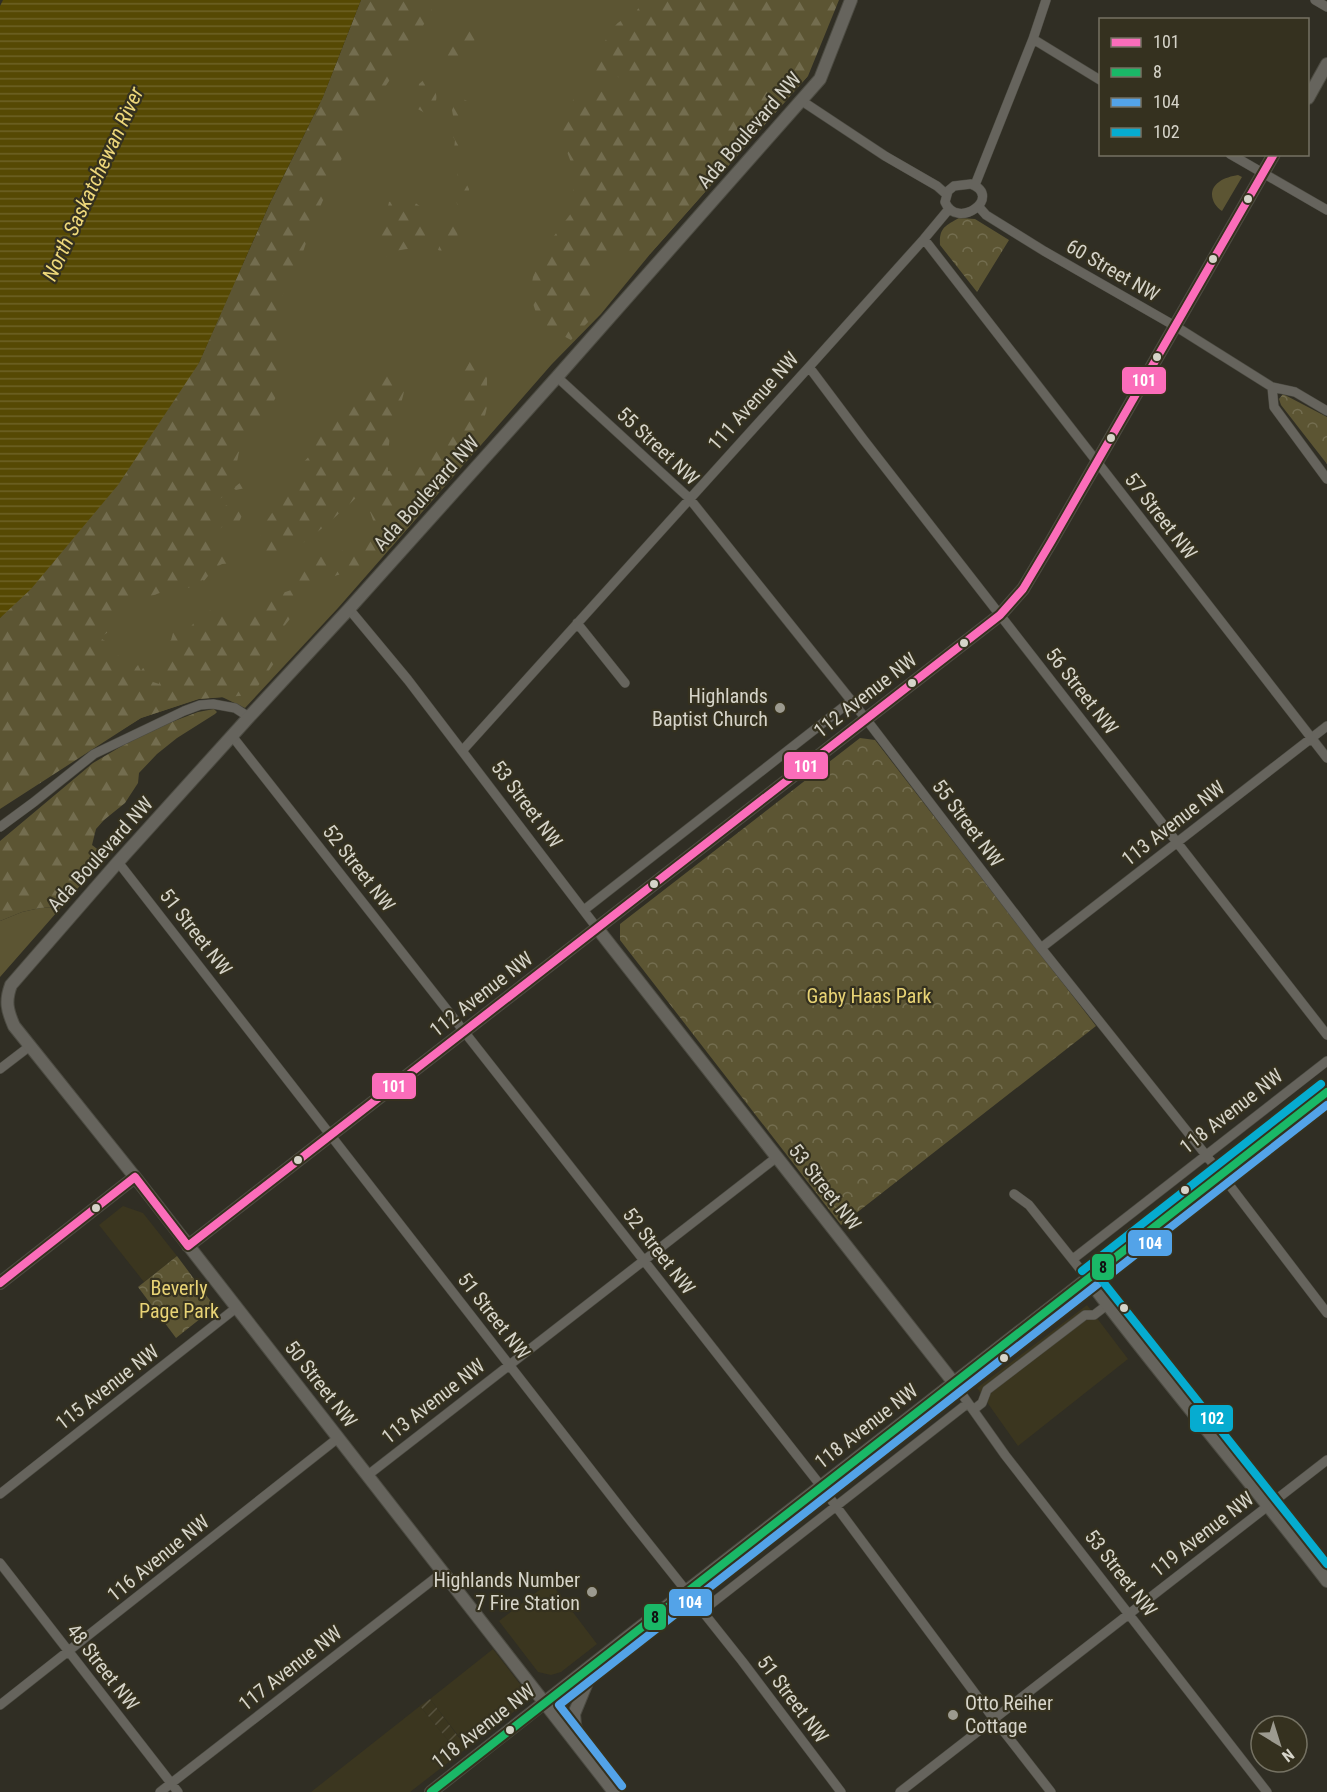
<svg xmlns="http://www.w3.org/2000/svg" width="1327" height="1792" font-family="'Roboto Condensed',sans-serif">
	<style>
		.built { fill: #3b361f }
		.industrial { fill: url(#industrial-furrows) }
		.green { fill: #5c5533 }
		.forest { fill: url(#forest-firs) }
		.park { fill: url(#park-crowns) }
		.water { fill: url(#water-rules) }
		.lines { fill: none; stroke-linecap: round; stroke-linejoin: round }
		.street-casing { stroke: #4c4b42; stroke-width: 10 }
		.secondary-casing { stroke: #4c4b42; stroke-width: 14 }
		.street { stroke: #66645d; stroke-width: 9 }
		.secondary { stroke: #66645d; stroke-width: 12 }
		.bus-1-casing { stroke: #35311f; stroke-width: 12 }
		.bus-2-casing { stroke: #35311f; stroke-width: 12 }
		.bus-3-casing { stroke: #35311f; stroke-width: 12 }
		.bus-4-casing { stroke: #35311f; stroke-width: 12 }
		.bus-1 { stroke: #fb6dba; stroke-width: 8 }
		.bus-2 { stroke: #1ab867; stroke-width: 8 }
		.bus-3 { stroke: #53a3e8; stroke-width: 8 }
		.bus-4 { stroke: #06acd0; stroke-width: 8 }
		.bus-dot { fill: #d6d4c9; stroke: #35311f; stroke-width: 2 }
		.poi-dot { fill: #9c9a8f; stroke: #35311f; stroke-width: 2 }
		.labels { text-anchor: middle; dominant-baseline: central; stroke-width: 4.5; stroke-linejoin: round; paint-order: stroke }
		.street-label { font-size: 20px; fill: #d6d4c9; stroke: #35311f }
		.poi-label { font-size: 20px; fill: #d6d4c9; stroke: #35311f; text-anchor: end }
		.park-label { font-size: 20px; fill: #e8d375; stroke: #35311f }
		.water-label { font-size: 21px; font-style: italic; fill: #edd77a; stroke: #35311f }
		.line-badge { stroke: #35311f; stroke-width: 2 }
		.badge-label { font-size: 16px; text-anchor: middle; font-weight: bold; fill: #fff }
		.pale-badge-label { font-size: 16px; text-anchor: middle; font-weight: bold; fill: #111 }
	</style>
	<defs>
		<pattern id="industrial-furrows" width="10" height="10" patternUnits="userSpaceOnUse" patternTransform="scale(1.5)"><rect width="10" height="10" fill="#3b361f"/><path d="M-1 1l2-2M0 10L10 0M9 11l2-2" fill="none" stroke="#57523e"/></pattern>
		<pattern id="forest-firs" width="22" height="20" patternUnits="userSpaceOnUse" patternTransform="scale(1.5)"><rect width="22" height="20" fill="#5c5533"/><path d="M5 1l3.5 6h-7zM16 11l3.5 6h-7z" fill="#736d4f"/></pattern>
		<pattern id="park-crowns" width="20" height="18" patternUnits="userSpaceOnUse" patternTransform="scale(1.5)"><rect width="20" height="18" fill="#5c5533"/><path d="M2 6a3 3 0 1 1 6 0M12 15a3 3 0 1 1 6 0" fill="none" stroke="#736d4f"/></pattern>
		<pattern id="water-rules" width="6" height="5" patternUnits="userSpaceOnUse" patternTransform="scale(1.5)"><rect width="6" height="5" fill="#564903"/><path d="M0 2.5h6" fill="none" stroke="#6e6226"/></pattern>
	</defs>
	<rect width="100%" height="100%" fill="#302e24"/>
	<path class="built" d="M 123,1206 L 143,1213 L 177,1256 L 144,1282 L 99,1225 Z
		M 1087,1305 L 1128,1359 L 1018,1446 L 977,1388 Z
		M 550,1582 L 597,1644 L 561,1672 L 551,1675 L 538,1672 L 499,1621 Z
		M 493,1649 L 523,1688 L 524,1699 L 522,1704 L 516,1710 L 410,1792 L 311,1792 L 420,1706 L 452,1745 L 460,1738 L 430,1699 Z"/>
	<path class="industrial" d="M 430,1699 L 460,1739 L 452,1745 L 420,1706 Z"/>
	<path class="green" d="M 362,0 L 837,0 L 807,77 L 651,253 L 601,314 L 552,364 L 338,608 L 245,708 L 222,697 L 198,699 L 141,718 L 97,745 L 0,619 L 199,363 L 234,283 L 323,97 Z
		M 1238,175 L 1242,177 L 1222,211 C 1212,205 1207,190 1219,182 C 1224,178 1232,176 1238,175 Z
		M 79,887 L 0,977 L 0,921 L 22,912 L 40,908 L 57,907 Z"/>
	<path class="forest" d="M 361,0 L 434,0 L 431,12 L 402,62 L 353,134 L 330,184 L 311,228 L 302,255 L 285,289 L 280,302 L 279,351 L 281,363 L 282,381 L 276,397 L 267,414 L 247,435 L 239,452 L 233,482 L 236,486 L 241,482 L 245,483 L 245,488 L 236,490 L 229,486 C 226,494 223,499 214,501 L 215,508 L 221,508 L 227,505 L 228,499 L 231,496 L 236,497 L 244,511 L 239,522 L 222,527 L 215,533 L 211,534 L 221,550 L 237,559 L 233,563 L 222,564 L 208,572 L 208,576 L 204,581 L 202,580 L 201,583 L 192,584 L 189,588 C 184,587 181,590 176,588 L 175,591 C 162,588 154,599 142,596 L 142,599 L 138,601 L 135,608 C 120,610 117,623 108,632 C 107,633 101,637 99,637 L 105,641 L 108,648 L 128,663 L 130,671 L 131,672 L 138,665 L 141,671 L 143,668 L 151,668 L 153,682 L 159,684 C 161,669 167,657 168,643 L 171,640 L 173,633 L 181,629 L 183,639 L 186,639 L 189,629 L 193,624 L 193,619 L 203,617 L 209,611 L 213,610 C 223,619 230,615 242,614 C 247,607 253,606 258,599 L 262,600 L 268,590 L 276,594 L 278,596 C 283,591 289,592 295,588 L 298,570 L 311,565 L 320,557 L 345,550 L 361,539 L 374,523 L 368,506 L 357,497 C 341,512 289,560 270,560 C 266,560 261,557 257,556 L 261,543 L 260,531 L 284,495 L 301,465 L 312,453 L 311,446 L 315,435 L 325,430 L 332,429 L 333,421 L 341,408 L 361,394 L 370,382 L 383,373 L 394,374 L 405,381 C 405,400 395,415 391,432 C 388,445 388,458 388,471 L 400,471 L 425,466 L 451,422 L 460,423 L 461,412 L 454,399 L 463,374 L 472,358 L 479,357 L 487,365 L 487,388 L 490,394 L 481,433 L 374,564 L 318,581 L 302,597 L 293,615 L 282,629 L 284,640 L 279,656 L 252,695 L 199,699 L 141,718 L 0,809 L 0,618 L 199,363 L 270,203 L 323,97 Z
		M 646,0 L 839,0 L 808,76 L 650,254 L 608,250 L 585,275 L 594,305 L 589,321 L 571,340 L 554,331 L 538,319 L 530,294 L 533,277 L 548,244 L 578,204 L 572,196 L 577,175 C 570,163 568,151 561,139 L 564,121 L 574,98 L 589,90 L 606,92 L 640,90 L 639,84 L 609,74 L 602,77 L 595,75 L 590,64 L 590,57 L 601,59 L 601,43 L 606,44 L 605,40 L 610,39 C 611,29 617,21 627,18 L 634,24 L 640,18 L 637,10 Z
		M 472,20 L 479,30 L 475,40 L 464,48 L 460,60 L 455,70 L 444,65 L 441,55 L 465,22 Z
		M 427,77 L 437,86 L 434,89 C 440,101 434,105 425,113 L 416,108 L 410,98 L 412,92 L 418,92 L 419,84 Z
		M 460,92 L 462,98 L 467,101 L 469,104 L 467,112 L 468,118 L 461,135 L 462,154 L 465,166 L 463,177 L 469,189 L 468,201 L 466,205 L 462,208 L 457,204 C 455,195 457,188 458,180 C 458,171 455,164 456,155 L 454,150 L 455,140 L 452,135 L 454,121 L 452,110 L 456,102 L 454,94 Z
		M 400,197 C 407,199 415,202 421,207 C 429,216 431,239 419,246 C 413,249 403,249 397,251 C 392,253 388,256 384,258 L 380,256 L 377,253 L 389,202 L 392,201 L 393,198 Z
		M 451,210 L 455,213 C 457,227 460,242 455,255 L 450,257 L 438,250 L 443,237 L 446,213 Z
		M 214,709 L 217,712 L 215,714 L 177,738 L 157,754 L 139,773 L 138,783 L 125,803 L 104,820 L 96,829 L 92,845 L 105,855 L 79,887 L 57,907 L 40,908 L 22,912 L 0,921 L 0,841 L 93,763 L 127,743 L 169,723 L 198,712 Z"/>
	<path class="park" d="M 959,218 L 975,219 L 1009,240 L 977,292 L 940,245 C 939,228 945,226 959,218 Z
		M 1283,394 L 1327,417 L 1327,464 L 1281,405 L 1279,399 Z
		M 860,738 L 875,740 L 1096,1026 L 841,1225 L 620,940 L 620,924 Z
		M 177,1256 L 215,1307 L 176,1338 L 138,1287 Z"/>
	<path class="water" d="M 3,0 L 361,0 L 323,97 L 270,203 L 199,363 L 118,485 L 31,589 L 0,618 L 0,6 Z"/>
	<g class="lines">
		<g class="street-casing">
			<path id="street" d="M 1315,0 L 1327,7
				M 1033,39 L 1100,80
				M 802,101 L 885,156 L 937,186 L 946,194
				M 1230,154 L 1327,210
				M 971,184 C 1004,197 957,231 945,202 L 948,191 L 954,186 Z
				M 975,185 L 1033,39 L 1046,0
				M 979,207 L 986,215 L 1044,251 L 1175,326 L 1272,387 L 1295,392 L 1327,411
				M 924,239 L 1327,758
				M 809,367 L 863,439 L 1327,1035
				M 557,377 L 689,498 L 866,719 L 1041,948 L 1221,1174 L 1327,1313
				M 1272,387 L 1274,407 L 1327,479
				M 349,609 L 408,680 L 597,928
				M 577,623 L 625,683
				M 232,736 L 821,1486 L 994,1719 L 1051,1792
				M 462,751 L 809,367 L 924,239 L 949,209
				M 0,827 L 34,802 L 94,754 L 184,711 L 200,705 L 213,704 L 235,708 L 249,717
				M 118,862 L 633,1524 L 742,1661 L 841,1792
				M 584,910 L 851,701
				M 1041,948 L 1327,726
				M 0,1069 L 30,1046
				M 1014,1194 L 1029,1205 L 1088,1279
				M 1073,1259 L 1327,1061
				M 954,1383 L 1005,1455 L 1267,1792
				M 973,1410 L 982,1403 L 987,1390 L 1085,1315 L 1094,1315 L 1107,1305
				M 368,1475 L 777,1157
				M 0,1494 L 236,1308
				M 0,1563 L 178,1792
				M 702,1611 L 968,1403
				M 0,1705 L 338,1438
				M 160,1792 L 443,1572
				M 900,1792 L 1327,1460"/>
		</g>
		<g class="secondary-casing">
			<path id="secondary" d="M 1308,98 L 1327,64
				M 597,928 L 954,1383
				M 188,1246 L 1000,615 L 1023,589 L 1051,542 L 1274,154
				M 1088,1279 C 1165,1382 1249,1479 1327,1581
				M 0,1283 L 135,1177
				M 582,1745 L 575,1725 L 574,1714 L 595,1663
				M 431,1792 L 630,1635 L 1327,1092
				M 614,1792 L 135,1177 L 14,1026 C 7,1010 5,1001 11,985 L 118,862 L 249,717 L 349,609 L 557,377 L 820,79 L 851,0"/>
		</g>
		<use href="#street" class="street"/>
		<use href="#secondary" class="secondary"/>
		<g class="bus-1-casing">
			<path id="bus-1" d="M 135,1177 L 188,1246
				M 188,1246 L 1000,615 L 1023,589 L 1051,542 L 1274,154
				M 0,1283 L 135,1177"/>
		</g>
		<g class="bus-2-casing">
			<path id="bus-2" d="M 431,1792 L 1327,1092"/>
		</g>
		<g class="bus-3-casing">
			<path id="bus-3" d="M 622,1786 L 559,1705 L 1327,1105"/>
		</g>
		<g class="bus-4-casing">
			<path id="bus-4" d="M 1082,1271 L 1321,1084
				M 1096,1273 L 1327,1564"/>
		</g>
		<use href="#bus-1" class="bus-1"/>
		<use href="#bus-2" class="bus-2"/>
		<use href="#bus-3" class="bus-3"/>
		<use href="#bus-4" class="bus-4"/>
	</g>
	<g class="bus-dot">
		<circle cx="1248" cy="199" r="5"/>
		<circle cx="1213" cy="259" r="5"/>
		<circle cx="1157" cy="357" r="5"/>
		<circle cx="1111" cy="438" r="5"/>
		<circle cx="964" cy="643" r="5"/>
		<circle cx="912" cy="683" r="5"/>
		<circle cx="654" cy="884" r="5"/>
		<circle cx="298" cy="1160" r="5"/>
		<circle cx="1185" cy="1190" r="5"/>
		<circle cx="96" cy="1208" r="5"/>
		<circle cx="1124" cy="1308" r="5"/>
		<circle cx="1004" cy="1358" r="5"/>
		<circle cx="510" cy="1730" r="5"/>
	</g>
	<g class="poi-dot">
		<circle cx="780" cy="708" r="6"/>
		<circle cx="592" cy="1592" r="6"/>
		<circle cx="953" cy="1715" r="6"/>
	</g>
	<g class="labels">
		<g class="street-label">
			<text transform="translate(749 130) rotate(-49)">Ada Boulevard NW</text>
			<text transform="translate(1113 270) rotate(30)">60 Street NW</text>
			<text transform="translate(753 401) rotate(-48)">111 Avenue NW</text>
			<text transform="translate(658 446) rotate(43)">55 Street NW</text>
			<text transform="translate(426 493) rotate(-48)">Ada Boulevard NW</text>
			<text transform="translate(1161 516) rotate(52)">57 Street NW</text>
			<text transform="translate(1082 691) rotate(52)">56 Street NW</text>
			<text transform="translate(865 695) rotate(-38)">112 Avenue NW</text>
			<text transform="translate(527 804) rotate(53)">53 Street NW</text>
			<text transform="translate(968 823) rotate(53)">55 Street NW</text>
			<text transform="translate(1173 823) rotate(-38)">113 Avenue NW</text>
			<text transform="translate(100 854) rotate(-48)">Ada Boulevard NW</text>
			<text transform="translate(359 868) rotate(52)">52 Street NW</text>
			<text transform="translate(196 932) rotate(52)">51 Street NW</text>
			<text transform="translate(481 994) rotate(-38)">112 Avenue NW</text>
			<text transform="translate(1231 1111) rotate(-38)">118 Avenue NW</text>
			<text transform="translate(825 1187) rotate(52)">53 Street NW</text>
			<text transform="translate(659 1251) rotate(52)">52 Street NW</text>
			<text transform="translate(494 1316) rotate(52)">51 Street NW</text>
			<text transform="translate(321 1384) rotate(52)">50 Street NW</text>
			<text transform="translate(107 1387) rotate(-38)">115 Avenue NW</text>
			<text transform="translate(433 1401) rotate(-38)">113 Avenue NW</text>
			<text transform="translate(866 1426) rotate(-38)">118 Avenue NW</text>
			<text transform="translate(1202 1534) rotate(-38)">119 Avenue NW</text>
			<text transform="translate(158 1558) rotate(-39)">116 Avenue NW</text>
			<text transform="translate(1121 1573) rotate(52)">53 Street NW</text>
			<text transform="translate(103 1667) rotate(52)">48 Street NW</text>
			<text transform="translate(290 1668) rotate(-38)">117 Avenue NW</text>
			<text transform="translate(793 1699) rotate(53)">51 Street NW</text>
			<text transform="translate(483 1726) rotate(-38)">118 Avenue NW</text>
		</g>
		<g class="poi-label">
			<text x="768" y="696">Highlands<tspan x="768" dy="23">Baptist Church</tspan></text>
			<text x="580" y="1580">Highlands Number<tspan x="580" dy="23">7 Fire Station</tspan></text>
			<text x="965" y="1703" text-anchor="start">Otto Reiher<tspan x="965" dy="23">Cottage</tspan></text>
		</g>
		<g class="park-label">
			<text x="869" y="996">Gaby Haas Park</text>
			<text x="179" y="1288">Beverly<tspan x="179" dy="23">Page Park</tspan></text>
		</g>
		<g class="water-label">
			<text transform="translate(93 184) rotate(-65)">North Saskatchewan River</text>
		</g>
	</g>
	<g class="line-badge">
		<rect x="1121" y="366" width="46" height="29" rx="6" fill="#fb6dba"/>
		<rect x="783" y="751" width="46" height="29" rx="6" fill="#fb6dba"/>
		<rect x="371" y="1072" width="46" height="28" rx="6" fill="#fb6dba"/>
		<rect x="1127" y="1229" width="46" height="28" rx="6" fill="#53a3e8"/>
		<rect x="1091" y="1253" width="24" height="28" rx="6" fill="#1ab867"/>
		<rect x="1189" y="1404" width="45" height="29" rx="6" fill="#06acd0"/>
		<rect x="668" y="1588" width="45" height="29" rx="6" fill="#53a3e8"/>
		<rect x="643" y="1603" width="24" height="28" rx="6" fill="#1ab867"/>
	</g>
	<g class="badge-label">
		<text x="1144" y="386">101</text>
		<text x="806" y="772">101</text>
		<text x="394" y="1092">101</text>
		<text x="1150" y="1249">104</text>
		<text x="1212" y="1424">102</text>
		<text x="690" y="1608">104</text>
	</g>
	<g class="pale-badge-label">
		<text x="1103" y="1273">8</text>
		<text x="655" y="1623">8</text>
	</g>
	<rect x="1099" y="18" width="210" height="138" fill="#35311f" stroke="#757263" stroke-width="1.5"/>
	<rect x="1111" y="38" width="30" height="9" fill="#fb6dba" stroke="#757263" stroke-width="1.5"/>
	<text x="1153" y="48" font-size="18" fill="#d6d4c9">101</text>
	<rect x="1111" y="68" width="30" height="9" fill="#1ab867" stroke="#757263" stroke-width="1.5"/>
	<text x="1153" y="78" font-size="18" fill="#d6d4c9">8</text>
	<rect x="1111" y="98" width="30" height="9" fill="#53a3e8" stroke="#757263" stroke-width="1.5"/>
	<text x="1153" y="108" font-size="18" fill="#d6d4c9">104</text>
	<rect x="1111" y="128" width="30" height="9" fill="#06acd0" stroke="#757263" stroke-width="1.5"/>
	<text x="1153" y="138" font-size="18" fill="#d6d4c9">102</text>
	<g transform="translate(1279 1744) rotate(142)"><circle r="28" fill="#35311f" stroke="#757263" stroke-width="1.5"/>
	<path d="M0-4.5L10 22L0 15L-10 22Z" fill="#9c9a8f"/>
	<text y="-9" font-size="16" font-weight="bold" text-anchor="middle" fill="#d6d4c9">N</text>
	</g>
</svg>
